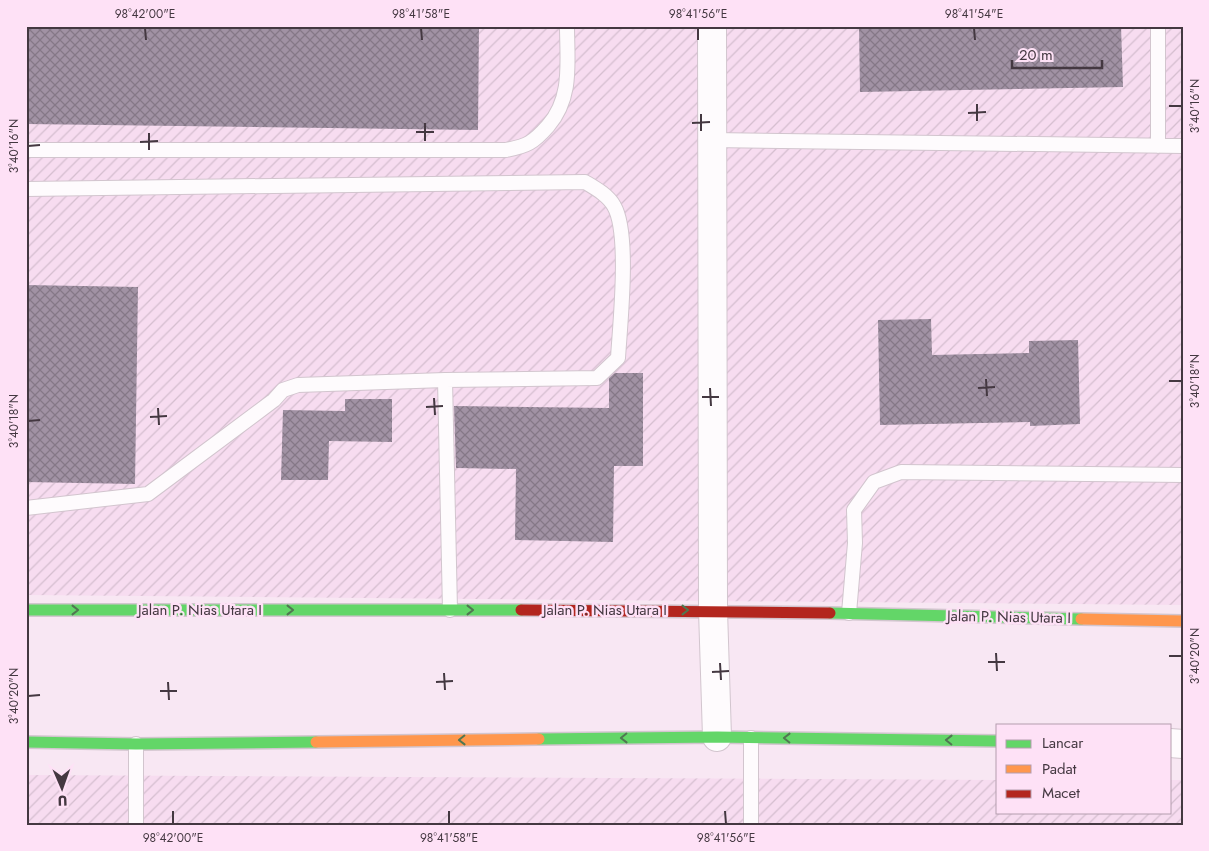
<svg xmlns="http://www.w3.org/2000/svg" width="1209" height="851" font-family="Jost,sans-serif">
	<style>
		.industrial { fill: url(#industrial-furrows) }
		.building { fill: url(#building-cross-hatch) }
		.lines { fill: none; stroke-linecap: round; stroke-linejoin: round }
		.lane-casing { stroke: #d2c5ce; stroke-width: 16 }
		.street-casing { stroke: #d2c5ce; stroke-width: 30 }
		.fast-casing { stroke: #d2c5ce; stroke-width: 14 }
		.slow-casing { stroke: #d2c5ce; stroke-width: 14 }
		.jam-casing { stroke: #d2c5ce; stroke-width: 14 }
		.lane { stroke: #fefbfd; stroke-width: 14 }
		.street { stroke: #fefbfd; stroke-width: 28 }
		.fast { stroke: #63d668; stroke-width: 11 }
		.slow { stroke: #ff974d; stroke-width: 11 }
		.jam { stroke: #b3261e; stroke-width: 11 }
		.oneway { stroke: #507751 }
		.ticks { fill: none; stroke: #443841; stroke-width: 2 }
		.labels { text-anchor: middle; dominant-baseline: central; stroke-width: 5; stroke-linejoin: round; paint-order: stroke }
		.street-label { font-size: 15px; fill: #443841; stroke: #fee1f6 }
		.neatline { fill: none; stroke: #443841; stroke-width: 2 }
		.ticks-label { font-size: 12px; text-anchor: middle; fill: #443841 }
	</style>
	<defs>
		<pattern id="industrial-furrows" width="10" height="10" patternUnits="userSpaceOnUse" patternTransform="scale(1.25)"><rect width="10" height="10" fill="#f7dcf0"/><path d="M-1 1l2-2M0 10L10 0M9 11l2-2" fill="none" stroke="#d5becf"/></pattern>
		<pattern id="building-cross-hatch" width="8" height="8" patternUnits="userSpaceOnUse" patternTransform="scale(1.25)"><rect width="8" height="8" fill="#a192a4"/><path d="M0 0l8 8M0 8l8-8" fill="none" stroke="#857887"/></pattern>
	</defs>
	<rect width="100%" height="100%" fill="#f8e7f3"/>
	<path class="industrial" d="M 26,26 L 1183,26 L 1183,605 L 26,595 Z
		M 26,775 L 998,780 L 998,812 L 1170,812 L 1170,780 L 1183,780 L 1183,825 L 26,825 Z"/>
	<path class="building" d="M 26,26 L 479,26 L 478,130 L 26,124 Z
		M 859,26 L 1121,26 L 1123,87 L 860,92 Z
		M 26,285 L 138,287 L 135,484 L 26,482 Z
		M 931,319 L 932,355 L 1029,353 L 1029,341 L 1078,340 L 1080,424 L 1030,426 L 1030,422 L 880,425 L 878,320 Z
		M 615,373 L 643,373 L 643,466 L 614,466 L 613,542 L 515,540 L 516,469 L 456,468 L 454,406 L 609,408 L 609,378 Z
		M 345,399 L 392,399 L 392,442 L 329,441 L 328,480 L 281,480 L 283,410 L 345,411 Z"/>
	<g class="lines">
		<g class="lane-casing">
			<path id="lane" d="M 1158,26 L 1158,146
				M 712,140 L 1183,146
				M 26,150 L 506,150 C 527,146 533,143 548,126 C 573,97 567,62 567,26
				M 26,189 L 585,182 C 595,188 608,195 614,206 C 630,233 620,324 618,358 L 597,378 L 445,380 L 450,610
				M 26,508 L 148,494 L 274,400 L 283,390 L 298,385 L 445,380
				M 849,613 L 855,543 L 854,510 L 874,482 L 901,472 L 1183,475
				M 751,738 L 751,825
				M 136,825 L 136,744"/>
		</g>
		<g class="street-casing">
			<path id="street" d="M 712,26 L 713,610 L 717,737
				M 1170,743 L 1183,744"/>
		</g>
		<g class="fast-casing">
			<path id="fast" d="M 26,610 L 521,610
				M 830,613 L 1081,619
				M 539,739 L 717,737 L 998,741
				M 26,742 L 136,744 L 316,742"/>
		</g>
		<g class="slow-casing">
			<path id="slow" d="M 1081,619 L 1183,621
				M 316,742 L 539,739"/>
		</g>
		<g class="jam-casing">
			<path id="jam" d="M 521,610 L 830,613"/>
		</g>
		<use href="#lane" class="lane"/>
		<use href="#street" class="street"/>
		<use href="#fast" class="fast"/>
		<use href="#slow" class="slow"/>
		<use href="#jam" class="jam"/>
	</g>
	<defs><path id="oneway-chevron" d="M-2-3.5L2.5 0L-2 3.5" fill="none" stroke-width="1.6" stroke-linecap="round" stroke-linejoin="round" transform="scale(1.25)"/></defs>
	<g class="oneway">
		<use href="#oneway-chevron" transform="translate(75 610)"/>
		<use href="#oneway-chevron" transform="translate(290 610)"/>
		<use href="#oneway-chevron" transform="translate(470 610)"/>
		<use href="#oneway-chevron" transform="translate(685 610)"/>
		<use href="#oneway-chevron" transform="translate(624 738) rotate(179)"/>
		<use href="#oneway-chevron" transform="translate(787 738) rotate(-179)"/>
		<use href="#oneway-chevron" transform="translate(462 740) rotate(179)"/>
		<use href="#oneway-chevron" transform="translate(949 740) rotate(-179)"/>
	</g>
	<path class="ticks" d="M 145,28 L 146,40M 421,28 L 422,40M 698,28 L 698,40M 974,28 L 975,40M 977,104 L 977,121M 1169,106 L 1182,106M 968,113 L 986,112M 701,114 L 701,131M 425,123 L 425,141M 692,123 L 710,122M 416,132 L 434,132M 149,133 L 149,150M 140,142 L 158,141M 28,146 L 40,145M 986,379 L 987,396M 1169,381 L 1182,381M 710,388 L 711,406M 978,388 L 995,387M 702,397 L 719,397M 434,398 L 435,415M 426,407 L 443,406M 158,408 L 159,425M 150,417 L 167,416M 28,421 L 40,420M 996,653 L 997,671M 1169,656 L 1182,656M 988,662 L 1005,662M 720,663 L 721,680M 712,672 L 729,671M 444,673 L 445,690M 168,682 L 169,700M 436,682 L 453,681M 160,691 L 177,691M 28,696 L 40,695M 173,811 L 173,824M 449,811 L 449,824M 725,811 L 726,824"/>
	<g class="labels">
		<g class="street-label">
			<text x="200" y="610">Jalan P. Nias Utara I</text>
			<text x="605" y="610">Jalan P. Nias Utara I</text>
			<text transform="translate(1009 617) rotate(1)">Jalan P. Nias Utara I</text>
		</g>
	</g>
	<rect width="1209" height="851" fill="none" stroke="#fee1f6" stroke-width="55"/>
	<rect x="996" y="724" width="175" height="90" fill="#fee1f6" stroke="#b49dae"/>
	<rect x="1006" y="740" width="25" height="8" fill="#63d668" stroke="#b49dae"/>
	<text x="1042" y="748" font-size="15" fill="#443841">Lancar</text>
	<rect x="1006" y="765" width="25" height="8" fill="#ff974d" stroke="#b49dae"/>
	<text x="1042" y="774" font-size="15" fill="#443841">Padat</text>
	<rect x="1006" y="790" width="25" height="8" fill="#b3261e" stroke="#b49dae"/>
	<text x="1042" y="798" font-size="15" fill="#443841">Macet</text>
	<g transform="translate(62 788) rotate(178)" stroke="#fee1f6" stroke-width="4" paint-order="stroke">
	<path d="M0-4L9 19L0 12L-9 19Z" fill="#443841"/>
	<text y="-8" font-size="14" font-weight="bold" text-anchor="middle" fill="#443841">U</text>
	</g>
	<path d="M1012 60v8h90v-8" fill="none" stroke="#443841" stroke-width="2.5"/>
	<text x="1019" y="60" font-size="15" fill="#443841" stroke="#fee1f6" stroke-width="4" paint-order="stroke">20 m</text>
	<rect x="28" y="28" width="1154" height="796" class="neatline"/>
	<g class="ticks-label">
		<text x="145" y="18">98°42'00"E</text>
		<text x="421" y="18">98°41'58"E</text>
		<text x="698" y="18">98°41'56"E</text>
		<text x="974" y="18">98°41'54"E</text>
		<text transform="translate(1195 106) rotate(-90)" y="4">3°40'16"N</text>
		<text transform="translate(14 146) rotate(-90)" y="4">3°40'16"N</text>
		<text transform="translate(1195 381) rotate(-90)" y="4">3°40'18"N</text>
		<text transform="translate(14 421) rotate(-90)" y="4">3°40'18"N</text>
		<text transform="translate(1195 656) rotate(-90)" y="4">3°40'20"N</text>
		<text transform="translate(14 696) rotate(-90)" y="4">3°40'20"N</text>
		<text x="173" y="842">98°42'00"E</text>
		<text x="449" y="842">98°41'58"E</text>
		<text x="726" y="842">98°41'56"E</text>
	</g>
</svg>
